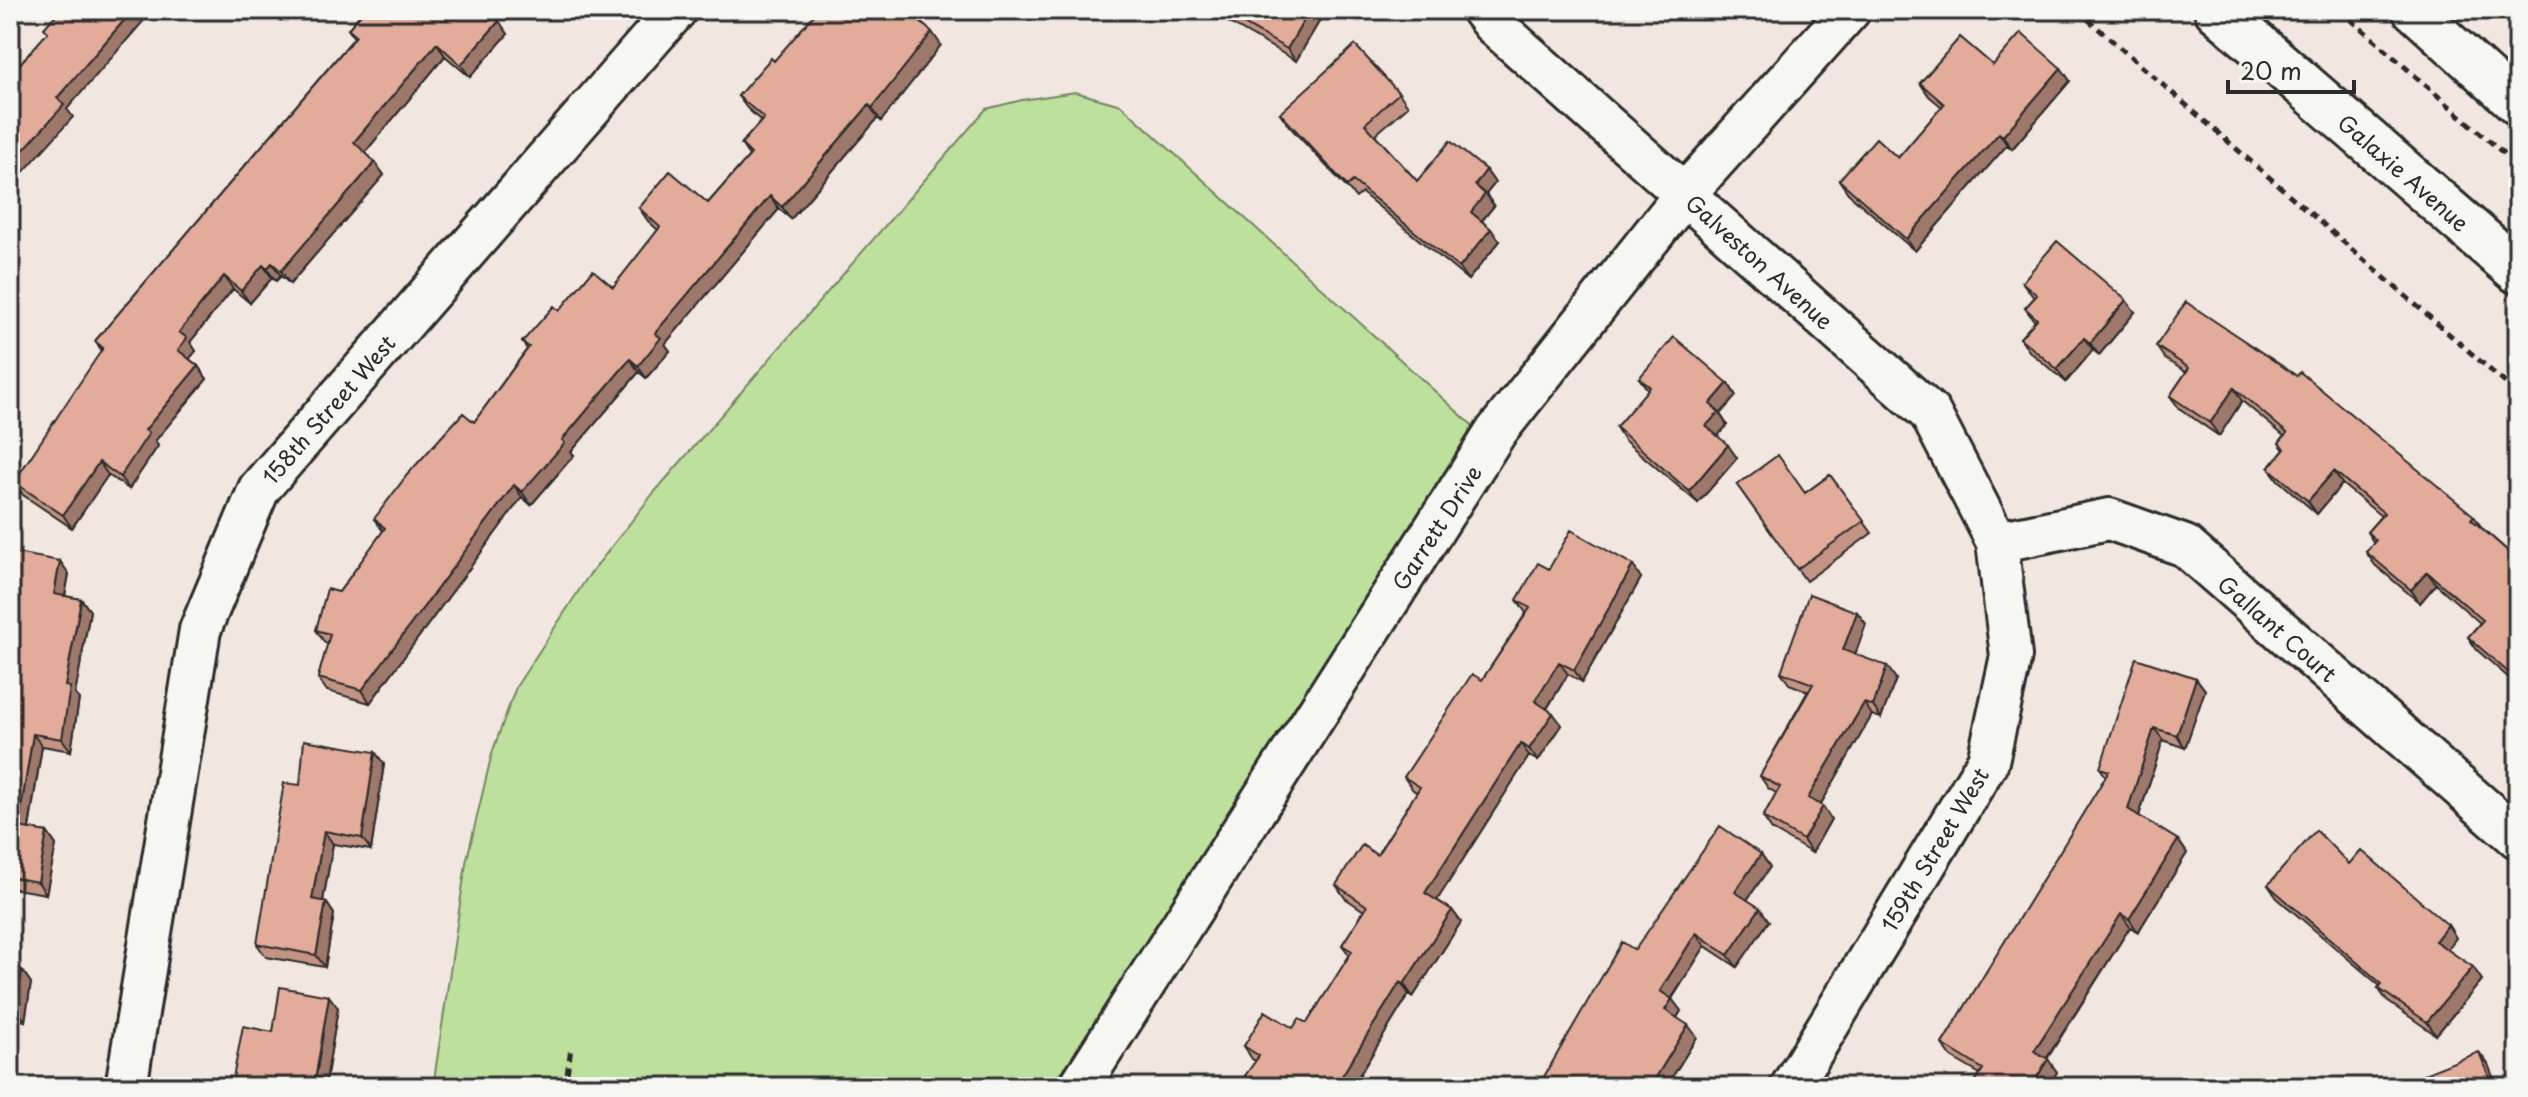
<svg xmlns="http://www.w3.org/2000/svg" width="2528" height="1097" font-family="'Playpen Sans',sans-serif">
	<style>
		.green { fill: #bde19c; stroke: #748664; stroke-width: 2 }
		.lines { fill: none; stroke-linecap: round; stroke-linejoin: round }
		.street-casing { stroke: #2b2b2b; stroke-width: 46 }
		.secondary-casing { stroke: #2b2b2b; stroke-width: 50 }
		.path { stroke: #2b2b2b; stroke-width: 5; stroke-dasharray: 8 6; stroke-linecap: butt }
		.street { stroke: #f6f6f2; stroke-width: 40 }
		.secondary { stroke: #f6f6f2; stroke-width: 44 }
		.wall { fill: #c39484; stroke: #2b2b2b; stroke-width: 2 }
		.shaded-wall { fill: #9f786c; stroke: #2b2b2b; stroke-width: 2 }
		.building { fill: #e3ac9a; stroke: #2b2b2b; stroke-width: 2 }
		.labels { text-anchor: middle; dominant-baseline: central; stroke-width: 6; stroke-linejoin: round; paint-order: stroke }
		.street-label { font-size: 22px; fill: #2b2b2b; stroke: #f6f6f2 }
	</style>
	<rect width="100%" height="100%" fill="#f2e7e0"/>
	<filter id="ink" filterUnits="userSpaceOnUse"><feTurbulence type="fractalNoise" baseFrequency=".0125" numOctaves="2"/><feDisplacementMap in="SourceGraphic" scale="16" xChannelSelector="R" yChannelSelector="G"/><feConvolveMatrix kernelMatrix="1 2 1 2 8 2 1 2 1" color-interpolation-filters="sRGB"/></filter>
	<g filter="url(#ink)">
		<path class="green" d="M 1075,92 L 1121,105 L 1473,426 L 1210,847 L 1074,1057 L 1047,1087 L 433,1087 L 466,863 L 492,753 L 516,687 L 587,578 L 652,495 L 986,109 L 1022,100 Z"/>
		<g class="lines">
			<g class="street-casing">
				<path id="street" d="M 1482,10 L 1492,23 L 1930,413 L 1997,542 L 2011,656 L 1988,761 L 1791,1087
					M 2413,10 L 2518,105
					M 1997,542 L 2109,519 L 2185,546 L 2518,838
					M 126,1087 L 200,630 L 259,489 L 676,10
					M 1079,1087 L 1496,432 L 1685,194 L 1850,10"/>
			</g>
			<g class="secondary-casing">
				<path id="secondary" d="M 2217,10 L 2518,271"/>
			</g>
			<path class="path" d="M 2077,10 L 2518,394
				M 2340,10 L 2518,166
				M 565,1087 L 571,1048"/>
			<use href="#street" class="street"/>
			<use href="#secondary" class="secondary"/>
		</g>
		<path class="wall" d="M 364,10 L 496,10 L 492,15 L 508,34 L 470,77 L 445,56 L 365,152 L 384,175 L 290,284 L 281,276 L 276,281 L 272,278 L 250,303 L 233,289 L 190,342 L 196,351 L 189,359 L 198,366 L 207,379 L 155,441 L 158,446 L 129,489 L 108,475 L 72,528 L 23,495 L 14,482 L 102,351 L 95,341 L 354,38 L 348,29 Z
			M 1207,10 L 1326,10 L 1296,61 Z
			M 866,13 L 941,45 L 881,121 L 878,118 L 791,219 L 779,209 L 665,344 L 670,351 L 646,378 L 639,372 L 571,452 L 574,455 L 531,505 L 522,497 L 370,703 L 327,691 L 318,678 L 328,643 L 325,643 L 316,630 L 339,592 L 383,531 L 374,519 L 474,422 L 527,349 L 522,342 L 559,311 L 613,287 L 658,230 L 648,221 L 639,208 L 708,203 L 749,156 L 741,144 L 761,121 L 747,108 L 738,96 L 774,61 L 846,14 Z
			M 1993,65 L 2061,68 L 2070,81 L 2012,149 L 2007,145 L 1915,251 L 1848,193 L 1839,180 L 1898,158 L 1942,107 L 1929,96 L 1920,83 Z
			M 1399,93 L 1408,106 L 1375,135 L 1417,181 L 1486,170 L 1495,183 L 1486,194 L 1494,206 L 1482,221 L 1500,241 L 1468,280 L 1362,193 L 1356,198 L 1289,126 L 1280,113 Z
			M 2022,282 L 2135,312 L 2099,355 L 2093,350 L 2066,382 L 2029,351 L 2020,338 L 2035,322 L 2025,308 L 2034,298 Z
			M 2156,346 L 2474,516 L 2482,528 L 2518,560 L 2518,686 L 2477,650 L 2468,637 L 2480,623 L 2436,584 L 2420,603 L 2375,565 L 2366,552 L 2374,543 L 2367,532 L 2381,516 L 2342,484 L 2317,514 L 2278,480 L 2269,468 L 2284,450 L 2279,443 L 2284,436 L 2242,401 L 2219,436 L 2179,408 L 2170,396 L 2186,372 L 2165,359 Z
			M 1639,378 L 1728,383 L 1736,396 L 1720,414 L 1727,425 L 1717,436 L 1737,458 L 1698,503 L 1624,440 L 1616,427 L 1648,390 Z
			M 1830,475 L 1872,533 L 1806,581 L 1737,485 L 1805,493 Z
			M 10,552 L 69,574 L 65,596 L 81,599 L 90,611 L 75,694 L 79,699 L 71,751 L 42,746 L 29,829 L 47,832 L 56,845 L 46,894 L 10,888 Z
			M 1549,569 L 1641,578 L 1582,682 L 1568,674 L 1547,709 L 1562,725 L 1538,761 L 1529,756 L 1437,900 L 1452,910 L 1461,922 L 1413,997 L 1409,994 L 1352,1087 L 1237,1087 L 1256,1061 L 1252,1059 L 1244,1046 L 1307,1023 L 1350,956 L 1342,945 L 1364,911 L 1345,898 L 1336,885 L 1377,855 L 1417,792 L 1413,790 L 1404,777 L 1482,680 L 1526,613 L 1517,600 Z
			M 1857,612 L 1866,624 L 1855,655 L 1896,679 L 1881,718 L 1872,715 L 1820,805 L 1831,819 L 1812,853 L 1772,830 L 1763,817 L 1776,793 L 1768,788 L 1760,776 L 1808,691 L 1789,684 L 1781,672 Z
			M 2196,678 L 2205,690 L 2185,748 L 2163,740 L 2139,816 L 2178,840 L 2187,853 L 2138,932 L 2130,927 L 2047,1059 L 2057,1072 L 2048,1087 L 1972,1087 L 1980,1074 L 1951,1057 L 1942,1044 L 2106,777 L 2100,768 Z
			M 375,752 L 384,764 L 371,850 L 333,844 L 323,901 L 326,902 L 334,914 L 325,967 L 266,957 L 257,944 L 300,785 Z
			M 1761,854 L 1770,867 L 1747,900 L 1769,921 L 1737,967 L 1705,946 L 1672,999 L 1681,1011 L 1677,1018 L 1697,1037 L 1666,1087 L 1635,950 Z
			M 2349,864 L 2448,925 L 2456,938 L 2447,949 L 2482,980 L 2436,1035 L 2387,1001 L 2378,988 L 2380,986 L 2277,898 L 2268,885 Z
			M 10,968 L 22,970 L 31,983 L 25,1021 L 10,1018 Z
			M 338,1008 L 325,1087 L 239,1087 L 233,1078 L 273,1032 Z"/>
		<path class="shaded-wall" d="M 133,10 L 153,10 L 67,109 L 73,117 L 10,187 L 10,165 L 57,98 Z
			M 483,10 L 496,10 L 489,18 Z
			M 1310,10 L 1326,10 L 1296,61 L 1287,49 Z
			M 499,21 L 508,34 L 470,77 L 461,65 Z
			M 932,32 L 941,45 L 881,121 L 872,108 Z
			M 437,43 L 445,56 L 363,155 L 354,142 Z
			M 2061,68 L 2070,81 L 2012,149 L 2003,136 Z
			M 869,105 L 878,118 L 791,219 L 782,207 Z
			M 1999,133 L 2007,145 L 1915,251 L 1906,239 Z
			M 375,162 L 384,175 L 290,284 L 281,271 Z
			M 1486,170 L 1495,183 L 1486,194 L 1494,206 L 1479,224 L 1471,212 L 1475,185 Z
			M 770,196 L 779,209 L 665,344 L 670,351 L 646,378 L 638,366 L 655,333 Z
			M 1491,229 L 1500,241 L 1468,280 L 1459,268 Z
			M 272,263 L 281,276 L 276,281 L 267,269 Z
			M 263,265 L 272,278 L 250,303 L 241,291 Z
			M 224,276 L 233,289 L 190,342 L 196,351 L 187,362 L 178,350 L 179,332 Z
			M 2126,300 L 2135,312 L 2099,355 L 2090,343 Z
			M 2084,338 L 2093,350 L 2066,382 L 2057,369 Z
			M 630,359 L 639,372 L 571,452 L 574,455 L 531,505 L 522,492 L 562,440 Z
			M 198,366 L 207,379 L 155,441 L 158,446 L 129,489 L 120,477 L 145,430 Z
			M 1728,383 L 1736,396 L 1720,414 L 1727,425 L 1715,439 L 1706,426 L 1710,404 Z
			M 2234,388 L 2242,401 L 2219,436 L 2210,423 Z
			M 1728,445 L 1737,458 L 1698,503 L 1689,491 Z
			M 99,462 L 108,475 L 72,528 L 63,515 Z
			M 2334,471 L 2342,484 L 2317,514 L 2308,501 Z
			M 514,485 L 522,497 L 370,703 L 362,690 Z
			M 60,561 L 69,574 L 63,606 L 54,594 Z
			M 1633,565 L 1641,578 L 1582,682 L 1574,670 Z
			M 2427,572 L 2436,584 L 2420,603 L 2411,590 Z
			M 81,599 L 90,611 L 75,694 L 79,699 L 71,751 L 62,739 L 65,686 Z
			M 1857,612 L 1866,624 L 1852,663 L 1843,650 Z
			M 1559,662 L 1568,674 L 1544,713 L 1535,701 Z
			M 1887,666 L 1896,679 L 1881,718 L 1873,706 Z
			M 2196,678 L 2205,690 L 2185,748 L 2177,735 Z
			M 1864,703 L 1872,715 L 1817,811 L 1808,798 Z
			M 1553,713 L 1562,725 L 1538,761 L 1529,749 Z
			M 2154,728 L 2163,740 L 2137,822 L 2128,809 Z
			M 33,734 L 42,746 L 27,840 L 18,827 Z
			M 1521,743 L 1529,756 L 1434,905 L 1425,893 Z
			M 375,752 L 384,764 L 371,850 L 362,838 Z
			M 1823,806 L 1831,819 L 1812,853 L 1803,840 Z
			M 324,831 L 333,844 L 321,912 L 312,899 Z
			M 47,832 L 56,845 L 46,894 L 38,882 Z
			M 2178,840 L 2187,853 L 2138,932 L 2129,919 Z
			M 1761,854 L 1770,867 L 1744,904 L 1735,892 Z
			M 326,902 L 334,914 L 325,967 L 316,955 Z
			M 1760,908 L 1769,921 L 1737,967 L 1728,955 Z
			M 1452,910 L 1461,922 L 1413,997 L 1404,984 Z
			M 2121,914 L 2130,927 L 2043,1064 L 2034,1051 Z
			M 2448,925 L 2456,938 L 2444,954 L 2435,941 Z
			M 1696,933 L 1705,946 L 1668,1004 L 1660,991 Z
			M 2473,967 L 2482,980 L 2436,1035 L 2427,1022 Z
			M 22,970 L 31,983 L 25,1021 L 16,1008 Z
			M 1400,982 L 1409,994 L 1352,1087 L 1335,1087 Z
			M 329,996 L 338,1008 L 325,1087 L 314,1087 Z
			M 1672,999 L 1681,1011 L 1673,1023 L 1665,1010 Z
			M 1688,1025 L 1697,1037 L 1666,1087 L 1650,1087 Z
			M 2479,1052 L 2488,1064 L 2497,1087 L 2493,1087 Z
			M 2048,1059 L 2057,1072 L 2048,1087 L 2031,1087 Z"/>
		<path class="building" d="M 60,10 L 133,10 L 57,98 L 64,105 L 10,165 L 10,75 L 48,32 L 44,28 Z
			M 364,10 L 486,10 L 499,21 L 461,65 L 437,43 L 354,142 L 375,162 L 281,271 L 272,263 L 267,269 L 263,265 L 241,291 L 224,276 L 179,332 L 187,338 L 178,350 L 198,366 L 145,430 L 149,433 L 120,477 L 99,462 L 63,515 L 14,482 L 103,348 L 95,341 L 356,36 L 348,29 Z
			M 818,10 L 841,10 L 846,14 L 849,10 L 862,10 L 866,13 L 869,10 L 906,10 L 932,32 L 872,108 L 869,105 L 782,207 L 770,196 L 655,333 L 661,338 L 638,366 L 630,359 L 562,440 L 565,443 L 522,492 L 514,485 L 362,690 L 318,678 L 330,634 L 316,630 L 327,589 L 339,592 L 385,528 L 374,519 L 407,475 L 463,413 L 474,422 L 529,347 L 522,342 L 554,306 L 559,311 L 593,270 L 613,287 L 660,227 L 639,208 L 670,171 L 708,203 L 751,154 L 741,144 L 764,118 L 738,96 L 771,58 L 774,61 Z
			M 1220,10 L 1310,10 L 1287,49 Z
			M 2021,33 L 2061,68 L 2003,136 L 1999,133 L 1906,239 L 1839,180 L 1876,138 L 1898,158 L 1944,104 L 1920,83 L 1960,37 L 1993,65 Z
			M 1355,45 L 1399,93 L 1365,124 L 1417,181 L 1450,141 L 1486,170 L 1475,185 L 1485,194 L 1471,212 L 1491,229 L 1459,268 L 1353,181 L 1347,186 L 1280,113 Z
			M 2057,241 L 2126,300 L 2090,343 L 2084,338 L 2057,369 L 2020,338 L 2037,319 L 2025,308 L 2037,295 L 2022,282 Z
			M 2186,302 L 2297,376 L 2300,372 L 2474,516 L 2471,519 L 2518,560 L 2518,681 L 2468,637 L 2483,620 L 2427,572 L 2411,590 L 2366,552 L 2376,540 L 2367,532 L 2384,513 L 2334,471 L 2308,501 L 2269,468 L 2285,449 L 2279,443 L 2287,433 L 2234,388 L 2210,423 L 2170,396 L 2189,368 L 2156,346 Z
			M 1674,337 L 1728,383 L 1710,404 L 1719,412 L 1706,426 L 1728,445 L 1689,491 L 1616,427 L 1650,387 L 1639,378 Z
			M 1778,455 L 1805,493 L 1830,475 L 1864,521 L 1797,569 L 1737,485 Z
			M 1571,530 L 1633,565 L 1574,670 L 1559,662 L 1535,701 L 1553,713 L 1529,749 L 1521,743 L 1425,893 L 1452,910 L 1404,984 L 1400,982 L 1335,1087 L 1237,1087 L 1259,1056 L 1244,1046 L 1265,1011 L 1293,1028 L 1299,1019 L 1307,1023 L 1352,951 L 1342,945 L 1367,906 L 1336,885 L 1362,845 L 1377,855 L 1420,787 L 1404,777 L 1472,674 L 1482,680 L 1530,608 L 1517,600 L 1538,563 L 1549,569 Z
			M 10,552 L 60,561 L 54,594 L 81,599 L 65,686 L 70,687 L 62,739 L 33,734 L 18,827 L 47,832 L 38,882 L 10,877 Z
			M 1809,594 L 1857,612 L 1843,650 L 1887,666 L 1873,706 L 1864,703 L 1808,798 L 1823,806 L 1803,840 L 1763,817 L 1780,787 L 1760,776 L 1813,684 L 1781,672 Z
			M 2136,658 L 2196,678 L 2177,735 L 2154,728 L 2128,809 L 2178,840 L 2129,919 L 2121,914 L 2034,1051 L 2048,1059 L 2031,1087 L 1972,1087 L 1983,1069 L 1942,1044 L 2109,771 L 2100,768 Z
			M 304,740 L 375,752 L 362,838 L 324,831 L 312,899 L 326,902 L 316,955 L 257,944 L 284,783 L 300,785 Z
			M 1720,826 L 1761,854 L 1735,892 L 1760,908 L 1728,955 L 1696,933 L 1660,991 L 1672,999 L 1665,1010 L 1688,1025 L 1650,1087 L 1538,1087 L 1622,942 L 1635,950 Z
			M 2316,830 L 2349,864 L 2361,850 L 2448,925 L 2435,941 L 2473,967 L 2427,1022 L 2378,988 L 2382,984 L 2268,885 Z
			M 10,968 L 22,970 L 16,1008 L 10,1007 Z
			M 280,987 L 329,996 L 314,1087 L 283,1087 L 233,1078 L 243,1026 L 273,1032 Z
			M 2479,1052 L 2493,1087 L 2429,1087 L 2424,1074 Z"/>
	</g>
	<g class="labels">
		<g class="street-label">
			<text transform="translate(2404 172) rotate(41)">Galaxie Avenue</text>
			<text transform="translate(1760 261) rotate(42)">Galveston Avenue</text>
			<text transform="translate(328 409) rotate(-49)">158th Street West</text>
			<text transform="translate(1436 527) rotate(-57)">Garrett Drive</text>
			<text transform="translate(2278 628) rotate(41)">Gallant Court</text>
			<text transform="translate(1934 849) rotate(-59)">159th Street West</text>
		</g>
	</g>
	<rect width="2528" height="1097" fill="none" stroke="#f6f6f2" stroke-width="40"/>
	<rect x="20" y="20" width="2488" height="1057" fill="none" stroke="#2b2b2b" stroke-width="3" filter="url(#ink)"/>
	<path d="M2228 80v12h126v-12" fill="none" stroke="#2b2b2b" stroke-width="4"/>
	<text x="2240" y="80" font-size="24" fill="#2b2b2b" stroke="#f6f6f2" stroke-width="6" paint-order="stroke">20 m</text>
</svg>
